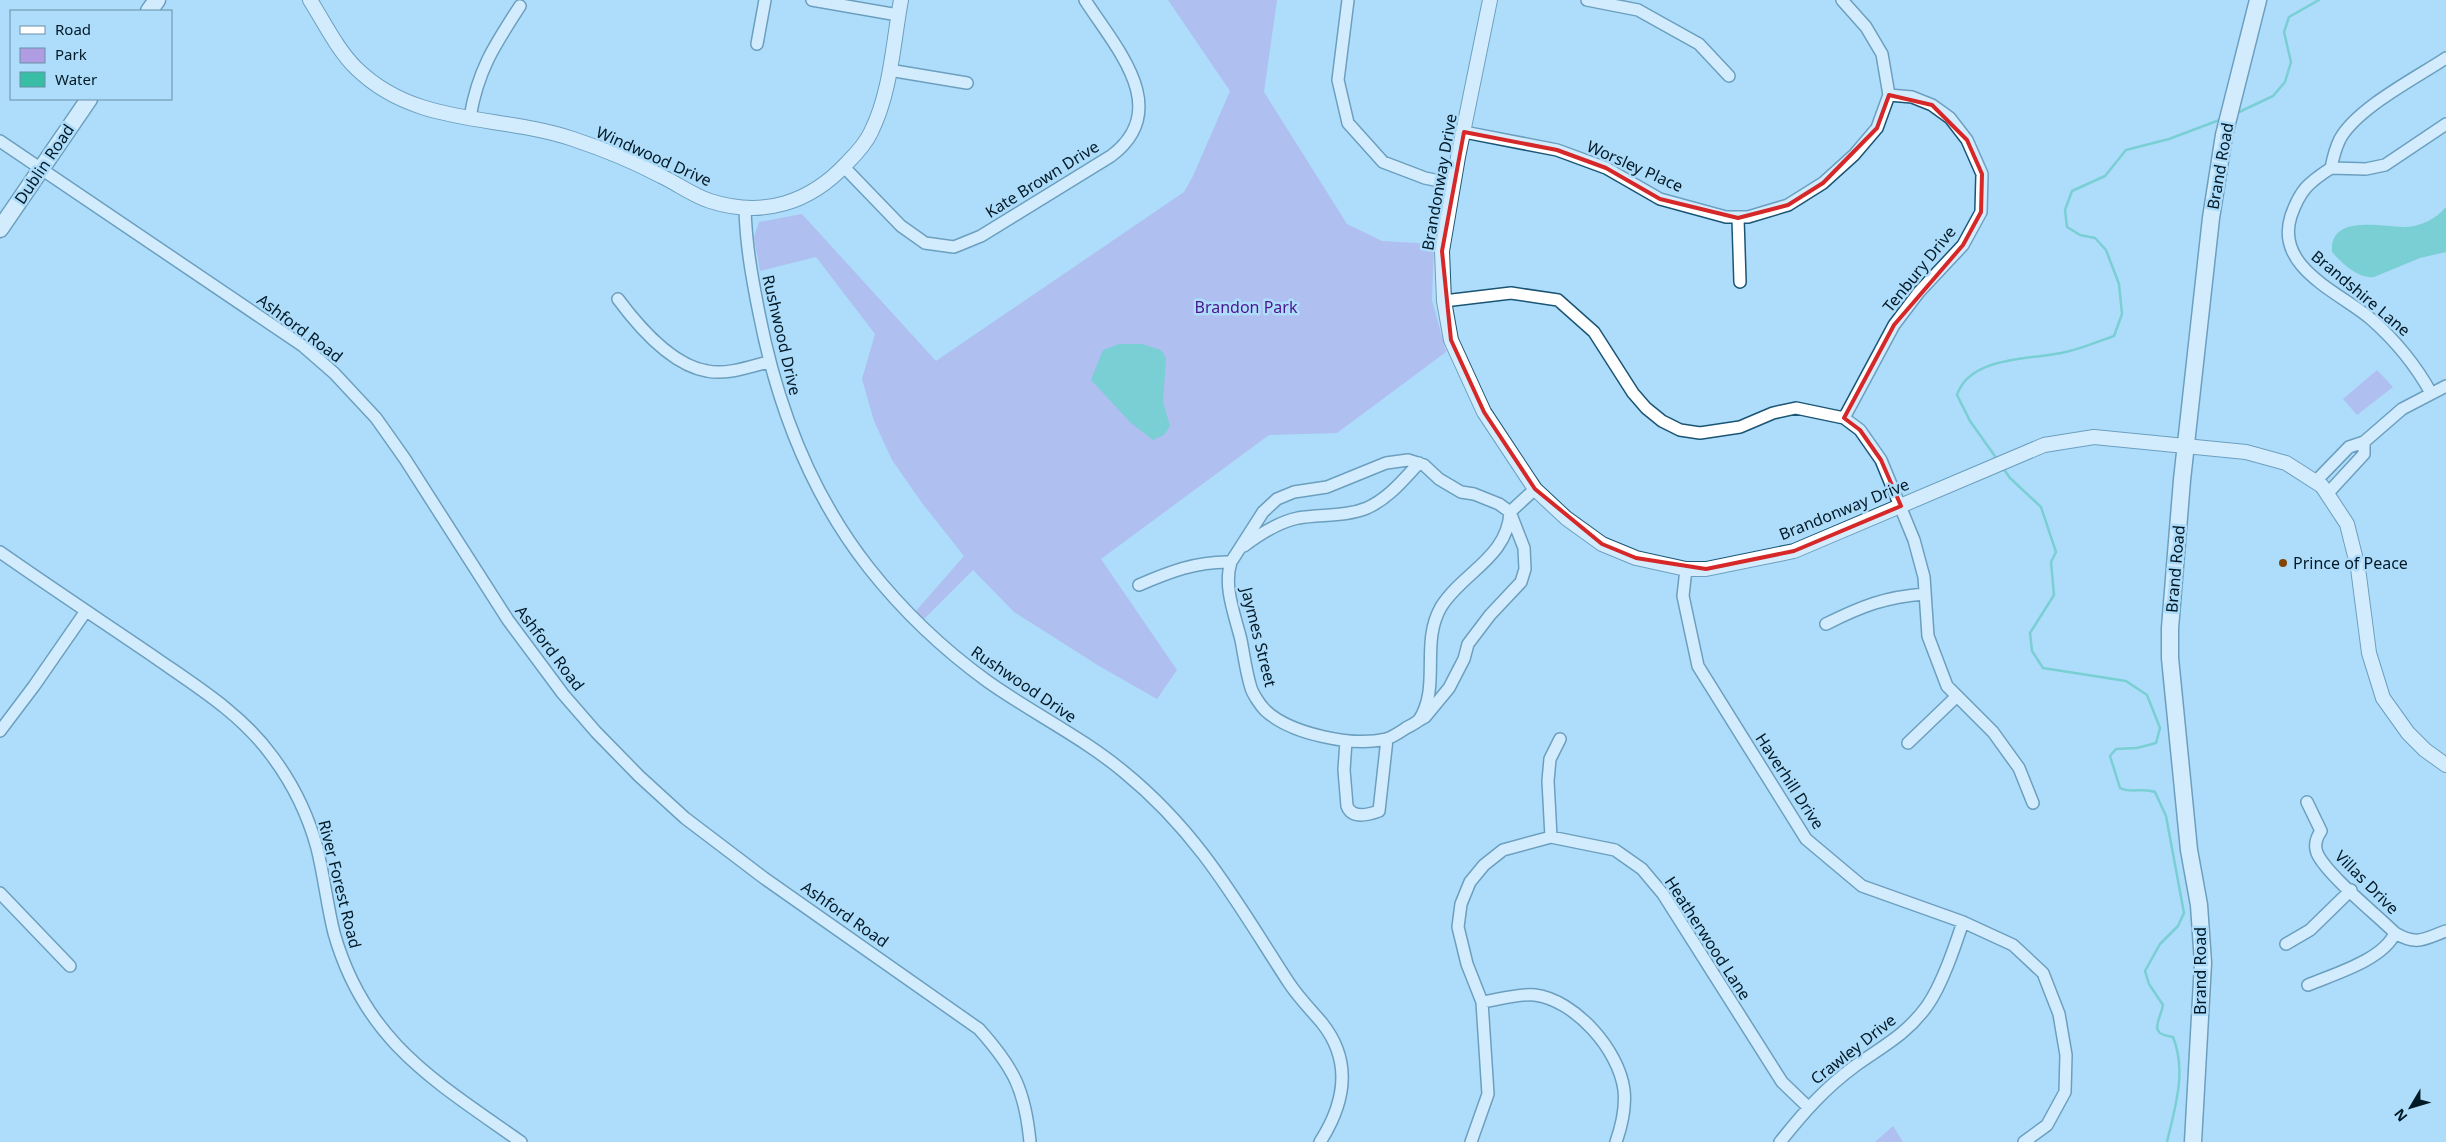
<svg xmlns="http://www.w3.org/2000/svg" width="2446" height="1142" font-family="'Noto Sans',sans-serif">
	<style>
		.green { fill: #af9ce2 }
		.water { fill: #38bea4 }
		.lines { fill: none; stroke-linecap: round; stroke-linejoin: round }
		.stream { stroke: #38bea4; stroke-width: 2.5 }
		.minor-casing { stroke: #1a5575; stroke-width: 14 }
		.tertiary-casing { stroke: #1a5575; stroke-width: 16 }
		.secondary-casing { stroke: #1a5575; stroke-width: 19 }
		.minor { stroke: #fff; stroke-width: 11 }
		.tertiary { stroke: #fff; stroke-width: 14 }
		.secondary { stroke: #fff; stroke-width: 16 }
		.marked { fill: none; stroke: #d62828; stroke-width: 4; stroke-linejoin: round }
		.poi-dot { fill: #824405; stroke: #aeddfb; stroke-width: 2 }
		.labels { text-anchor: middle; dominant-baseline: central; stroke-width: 5; stroke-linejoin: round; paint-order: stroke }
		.street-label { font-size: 16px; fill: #021926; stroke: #aeddfb }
		.park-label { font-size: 16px; fill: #4c1490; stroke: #aeddfb }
		.poi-label { font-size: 16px; fill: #021926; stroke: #aeddfb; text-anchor: start }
	</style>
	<rect width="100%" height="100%" fill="#aeddfb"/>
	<path class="green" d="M 1168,0 L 1277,0 L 1264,92 L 1347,224 L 1382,241 L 1434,244 L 1432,300 L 1446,352 L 1337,433 L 1269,435 L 1101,559 L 1177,670 L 1157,699 L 1099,666 L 1014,612 L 973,570 L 923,620 L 915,612 L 964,556 L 922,503 L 892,460 L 874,421 L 862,379 L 875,334 L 816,257 L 760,271 L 754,237 L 759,222 L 802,214 L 936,361 L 1184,192 L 1193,176 L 1230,91 Z
		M 2377,370 L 2393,387 L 2357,415 L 2343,399 Z
		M 1893,1126 L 1903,1142 L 1875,1142 Z"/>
	<path class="water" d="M 2446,207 L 2446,252 L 2420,258 L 2374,277 C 2358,279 2342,263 2332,252 C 2329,214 2382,227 2404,227 C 2420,227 2436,219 2446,207 Z
		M 1119,344 L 1142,344 L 1161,350 L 1166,358 L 1163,402 L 1170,426 L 1164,435 L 1153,440 L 1131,423 L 1091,380 L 1103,350 Z"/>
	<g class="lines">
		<path class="stream" d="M 2237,113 L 2273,96 L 2285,82 L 2291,62 L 2284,32 L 2289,17 L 2319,0
			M 1997,459 L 1970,421 L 1957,395 C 1970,355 2033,360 2066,352 C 2083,348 2099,341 2114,336 L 2122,314 L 2119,284 L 2106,250 L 2095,238 L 2080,235 L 2067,227 L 2065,210 L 2072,191 L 2105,176 L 2126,150 L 2169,139 L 2222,119
			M 2003,468 L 2010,478 L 2041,507 L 2056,552 L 2051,562 L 2054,595 L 2030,633 L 2032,651 L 2043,668 L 2126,681 L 2147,695 L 2160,728 L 2156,743 L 2137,748 L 2116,749 L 2110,756 L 2120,788 C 2132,794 2142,787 2155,792 L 2166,816 L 2184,913 L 2178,926 L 2160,944 L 2145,971 L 2149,984 L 2163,1005 C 2160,1021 2147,1034 2173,1037 C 2187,1072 2175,1107 2167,1142"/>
		<g class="minor-casing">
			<path id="minor" d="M 812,0 L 898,15
				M 1348,0 L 1338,80 L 1348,123 L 1383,162 L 1425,178 L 1454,184
				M 1587,0 L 1638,10 L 1699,44 L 1729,76
				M 757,44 L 765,0
				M 2446,58 C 2416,78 2357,108 2340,139 C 2335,149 2333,158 2331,168 L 2366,169 L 2385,165 L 2446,124
				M 889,70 L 967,83
				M 470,117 C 478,70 494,46 520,6
				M 1464,132 L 1557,150 L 1606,168 L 1660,199 L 1726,217 L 1748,217 L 1788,205 L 1823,183 L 1854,155 L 1877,128 L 1889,95 L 1882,54 L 1866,27 L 1842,0
				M 0,141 L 303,346 L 334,373 L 376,418 L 405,459 L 508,620 L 563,694 L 596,732 L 639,776 L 685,818 L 764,878 L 979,1029 C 1014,1068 1025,1090 1030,1142
				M 844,167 L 901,226 L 925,243 L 954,247 L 981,236 L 1111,156 C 1174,109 1115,47 1085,0
				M 2331,168 C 2308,183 2300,190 2291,216 C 2274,268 2341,293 2371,319 C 2396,341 2415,364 2431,393
				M 745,209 C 746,245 752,278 759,313 C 777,406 810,493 869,568 C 903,611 943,649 987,681 C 1032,713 1082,737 1124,772 C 1200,834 1237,903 1289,983 C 1299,998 1311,1010 1322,1023 C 1353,1062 1345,1103 1320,1142
				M 1738,218 L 1740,282
				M 618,299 C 638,326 672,365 707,371 C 727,375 749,367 768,362
				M 1444,301 L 1511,293 L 1558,300 L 1594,332 L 1633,393 L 1646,408 L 1662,421 L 1680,430 L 1700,433 L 1740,427 L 1773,413 L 1796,408 L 1844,418 L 1860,430 L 1881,460 L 1914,540 L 1924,577 L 1928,636 L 1947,686 L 1993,732 L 2019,768 L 2033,803
				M 1844,418 L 1894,325 L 1919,292 L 1963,245 L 1981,212 L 1982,174 L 1967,140 L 1950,118 L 1932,105 L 1912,97 L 1889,95
				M 2316,481 L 2349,447 L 2364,442 L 2402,409 L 2446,386
				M 2328,493 L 2364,454 L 2364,442
				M 1244,546 C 1260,534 1278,522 1298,518 C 1321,514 1345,517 1367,508 C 1389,498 1403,480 1419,463
				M 0,552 C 50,587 100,620 150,654 C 194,685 240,712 272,756 C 293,784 308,815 317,848 C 324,876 327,905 334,933 C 365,1042 435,1081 521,1142
				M 1686,569 L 1683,596 L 1698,666 L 1806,839 L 1862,886 L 1963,922 L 2013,945 L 2043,973 L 2059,1014 L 2066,1055 L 2065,1092 L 2047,1125 L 2024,1142
				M 1139,585 C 1169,572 1197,561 1231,562
				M 1826,624 C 1862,606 1885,597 1925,594
				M 1418,721 L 1425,717 L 1449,688 L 1464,659 L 1468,644 L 1490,615 L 1521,582 L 1525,569 L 1524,548 L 1510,512 L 1499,504 L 1474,494 L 1461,492 L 1439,479 L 1424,465 L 1408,460 L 1386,463 L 1327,487 L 1294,492 L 1277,499 L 1263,512 L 1231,562 C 1223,587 1235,615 1241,640 C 1244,655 1246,672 1251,688 C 1253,694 1260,705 1265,710 C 1290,734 1353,747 1386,739 C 1393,737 1400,732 1406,728 C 1410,726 1416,723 1419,720 C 1441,687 1420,643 1441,607 C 1462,573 1508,557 1510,512 L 1535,489
				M 0,731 L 34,686 L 86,611
				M 1346,741 L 1344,770 L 1347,806 C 1352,819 1368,815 1379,811 L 1387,739
				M 1908,743 L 1956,697
				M 2307,802 L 2321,831 C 2316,838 2314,845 2317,853 C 2326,874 2377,915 2395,933 C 2417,946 2424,939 2446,931
				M 1551,837 L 1548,781 L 1550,759 L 1560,739
				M 0,893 L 70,966
				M 2286,944 L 2310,930 L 2351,890
				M 2308,985 C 2334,974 2383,960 2395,933
				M 1482,1002 C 1496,1000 1521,993 1535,995 C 1575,1000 1619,1050 1624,1090 C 1626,1108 1622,1125 1616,1142
				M 1471,1142 L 1488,1094 L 1482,1002 L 1467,964 L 1458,927 L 1461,904 L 1470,882 L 1484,865 L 1503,850 L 1551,837 L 1615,850 L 1642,869 L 1663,894 L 1782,1082 L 1808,1107
				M 1780,1142 C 1804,1112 1824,1089 1855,1066 C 1883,1046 1906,1035 1927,1006 C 1942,985 1955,946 1963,922"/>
		</g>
		<g class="tertiary-casing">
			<path id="tertiary" d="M 310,0 C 324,22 338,51 357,69 C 417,127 498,114 573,139 C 603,149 633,161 661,176 C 678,184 692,195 710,201 C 763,218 810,203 847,163 C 856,154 866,143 871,132 C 891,92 893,43 901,0
				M 1490,0 L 1458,157 L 1442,251 L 1444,301 L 1451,340 L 1484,412 L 1535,489 L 1566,518 L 1602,544 L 1636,558 L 1686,569 L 1706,569 L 1794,551 L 2044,445 L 2094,437 L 2246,452 L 2286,463 L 2322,486 L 2347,524 L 2358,568 L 2369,653 L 2383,698 L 2408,733 L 2425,750 L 2446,765"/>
		</g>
		<g class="secondary-casing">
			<path id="secondary" d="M 149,11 L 157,0
				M 0,229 L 89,99
				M 2193,1142 L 2203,963 L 2199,905 L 2189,850 L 2170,658 L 2170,628 L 2182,480 L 2211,218 L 2224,135 L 2258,0"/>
		</g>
		<use href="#minor" class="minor"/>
		<use href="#tertiary" class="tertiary"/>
		<use href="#secondary" class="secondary"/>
	</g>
	<path d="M0 0H2446V1142H0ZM 1889,95 L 1932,105 L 1967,140 L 1982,174 L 1981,212 L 1963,245 L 1894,325 L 1844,418 L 1860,430 L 1881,460 L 1901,506 L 1794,551 L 1706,569 L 1636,558 L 1602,544 L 1535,489 L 1484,412 L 1451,340 L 1442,251 L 1464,132 L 1557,150 L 1606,168 L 1660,199 L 1738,218 L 1788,205 L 1823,183 L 1877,128 Z" fill="#aeddfb" fill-opacity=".55" fill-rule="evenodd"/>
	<path class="marked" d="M 1889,95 L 1932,105 L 1967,140 L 1982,174 L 1981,212 L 1963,245 L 1894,325 L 1844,418 L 1860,430 L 1881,460 L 1901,506 L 1794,551 L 1706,569 L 1636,558 L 1602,544 L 1535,489 L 1484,412 L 1451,340 L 1442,251 L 1464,132 L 1557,150 L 1606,168 L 1660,199 L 1738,218 L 1788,205 L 1823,183 L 1877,128 Z"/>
	<circle class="poi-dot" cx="2283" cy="563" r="5"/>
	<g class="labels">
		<g class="street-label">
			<text transform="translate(654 156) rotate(24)">Windwood Drive</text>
			<text transform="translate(44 164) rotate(-56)">Dublin Road</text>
			<text transform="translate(1635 166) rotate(24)">Worsley Place</text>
			<text transform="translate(2220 166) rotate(-80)">Brand Road</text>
			<text transform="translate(1042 179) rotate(-32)">Kate Brown Drive</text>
			<text transform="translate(1439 182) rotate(-80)">Brandonway Drive</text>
			<text transform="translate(1919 269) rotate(-51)">Tenbury Drive</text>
			<text transform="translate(2361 293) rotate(40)">Brandshire Lane</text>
			<text transform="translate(300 328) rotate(37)">Ashford Road</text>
			<text transform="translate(782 335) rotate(77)">Rushwood Drive</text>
			<text transform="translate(1844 509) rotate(-22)">Brandonway Drive</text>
			<text transform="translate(2175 569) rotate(-85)">Brand Road</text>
			<text transform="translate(1259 637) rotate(76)">Jaymes Street</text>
			<text transform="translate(550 648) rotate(53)">Ashford Road</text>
			<text transform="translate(1024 684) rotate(34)">Rushwood Drive</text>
			<text transform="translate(1790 781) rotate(57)">Haverhill Drive</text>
			<text transform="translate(2367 882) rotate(45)">Villas Drive</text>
			<text transform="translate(340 884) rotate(76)">River Forest Road</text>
			<text transform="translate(845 914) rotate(35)">Ashford Road</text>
			<text transform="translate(1708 938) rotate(57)">Heatherwood Lane</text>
			<text transform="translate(2200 971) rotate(-90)">Brand Road</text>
			<text transform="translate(1853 1049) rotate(-38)">Crawley Drive</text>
		</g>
		<g class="park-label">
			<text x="1246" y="307">Brandon Park</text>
		</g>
		<g class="poi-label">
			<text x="2293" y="563">Prince of Peace</text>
		</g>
	</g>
	<rect x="10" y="10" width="162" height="90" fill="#aeddfb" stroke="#698fa6"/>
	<rect x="20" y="26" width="25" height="8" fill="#ffffff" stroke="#698fa6"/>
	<text x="55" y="35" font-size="15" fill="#021926">Road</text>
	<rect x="20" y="48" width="25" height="15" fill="#af9ce2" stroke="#698fa6"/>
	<text x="55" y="60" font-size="15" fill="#021926">Park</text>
	<rect x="20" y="72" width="25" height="15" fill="#38bea4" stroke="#698fa6"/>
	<text x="55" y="85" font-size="15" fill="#021926">Water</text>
	<g transform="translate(2411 1107) rotate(232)" stroke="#aeddfb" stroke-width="4" paint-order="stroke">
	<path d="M0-4L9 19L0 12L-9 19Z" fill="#021926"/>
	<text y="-8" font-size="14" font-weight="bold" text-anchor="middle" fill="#021926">N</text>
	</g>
</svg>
